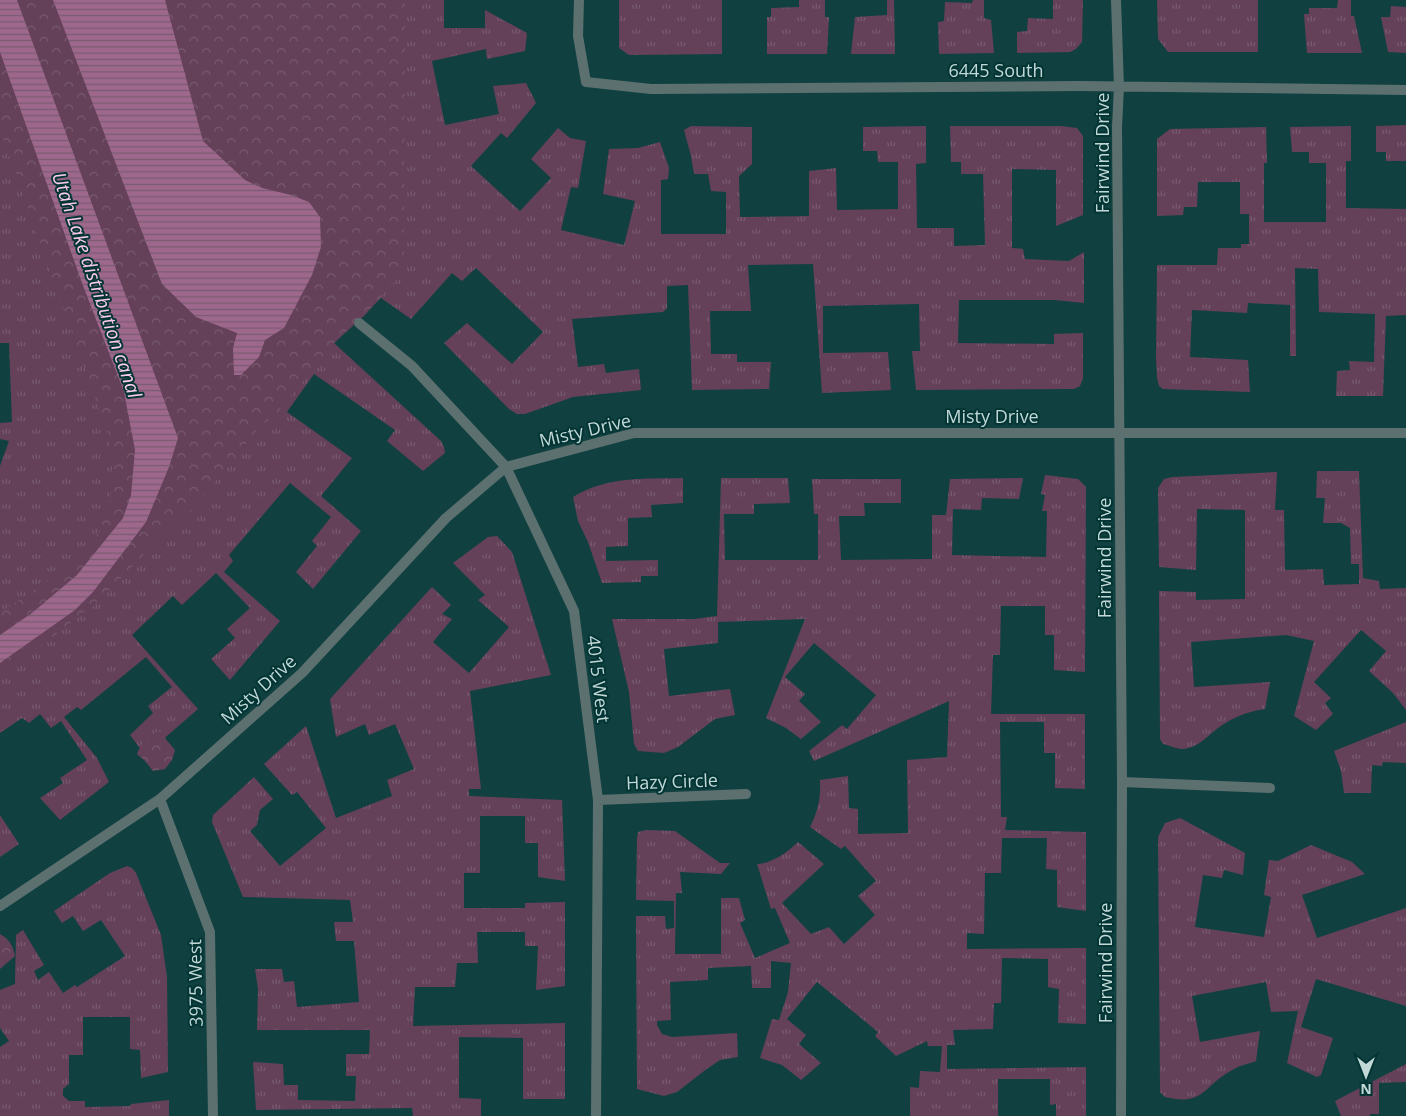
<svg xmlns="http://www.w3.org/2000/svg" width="1406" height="1116" font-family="'Open Sans',sans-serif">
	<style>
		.grass { fill: url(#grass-tufts) }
		.forest { fill: url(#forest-crowns) }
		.water { fill: url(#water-rules) }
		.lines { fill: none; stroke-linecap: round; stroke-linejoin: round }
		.street { stroke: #5d7070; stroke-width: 10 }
		.labels { text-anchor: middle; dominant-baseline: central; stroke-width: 4; stroke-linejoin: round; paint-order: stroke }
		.street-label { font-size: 18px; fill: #c1d8d7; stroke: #033535 }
		.water-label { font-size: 19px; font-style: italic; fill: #fdcceb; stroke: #033535 }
	</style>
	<defs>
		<pattern id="grass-tufts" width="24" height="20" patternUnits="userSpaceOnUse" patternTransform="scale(1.25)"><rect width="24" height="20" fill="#644059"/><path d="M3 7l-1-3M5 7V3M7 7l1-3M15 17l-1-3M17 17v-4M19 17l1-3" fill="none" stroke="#785b70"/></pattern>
		<pattern id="forest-crowns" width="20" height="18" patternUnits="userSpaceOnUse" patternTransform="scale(1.25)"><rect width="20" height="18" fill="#644059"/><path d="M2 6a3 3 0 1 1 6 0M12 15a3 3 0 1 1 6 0" fill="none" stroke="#785b70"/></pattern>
		<pattern id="water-rules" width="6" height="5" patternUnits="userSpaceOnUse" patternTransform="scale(1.25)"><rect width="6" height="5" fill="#9d688c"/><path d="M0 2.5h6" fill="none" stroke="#7a5a71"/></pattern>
	</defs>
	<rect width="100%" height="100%" fill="#114040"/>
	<path class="grass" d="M 0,0 L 444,0 L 444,28 L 485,28 L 485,10 L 527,33 L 525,51 L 487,59 L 486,49 L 432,61 L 445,125 L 499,114 L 493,86 L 526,83 L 536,103 L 507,138 L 501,133 L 471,166 L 520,211 L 551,178 L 531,159 L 558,128 L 570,138 L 586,141 L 578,188 L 571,187 L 561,230 L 624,245 L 635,201 L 603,194 L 609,149 L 638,148 L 660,142 L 669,168 L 668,179 L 661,180 L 661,234 L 726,234 L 726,192 L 711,191 L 708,174 L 694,174 L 691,156 L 684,130 L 691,126 L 752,127 L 752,164 L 739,176 L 740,217 L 809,216 L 809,171 L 836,168 L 837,210 L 898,209 L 898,162 L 878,162 L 877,151 L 863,151 L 863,127 L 926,126 L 926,163 L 916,164 L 917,228 L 954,228 L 954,246 L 985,245 L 983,174 L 961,174 L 961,162 L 951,162 L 950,126 L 1061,126 L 1077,128 L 1083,136 L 1083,215 L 1056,226 L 1056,170 L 1012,169 L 1012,248 L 1023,249 L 1025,259 L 1069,261 L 1084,252 L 1084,303 L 1055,300 L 959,300 L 958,343 L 1054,344 L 1054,334 L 1083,333 L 1083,378 L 1080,386 L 1074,389 L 916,390 L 912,351 L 920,351 L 919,304 L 823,306 L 823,353 L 888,352 L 891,390 L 822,393 L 813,264 L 748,265 L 751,311 L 710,311 L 711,354 L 737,354 L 737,362 L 771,362 L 769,389 L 692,390 L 688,285 L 667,286 L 667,308 L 663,312 L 572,319 L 578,367 L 604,364 L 606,373 L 639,369 L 641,390 L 573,397 L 525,414 L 517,414 L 509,409 L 444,343 L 467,323 L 512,364 L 543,332 L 476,268 L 462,281 L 452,273 L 411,319 L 381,298 L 334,343 L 441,441 L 444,447 L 445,453 L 423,471 L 387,441 L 395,430 L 314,374 L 287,412 L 352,458 L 321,496 L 361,531 L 313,589 L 296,572 L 317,546 L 312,541 L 331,517 L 290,483 L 229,555 L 233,561 L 224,572 L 280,621 L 230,680 L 211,659 L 235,638 L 227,629 L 250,608 L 216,573 L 182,605 L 173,596 L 132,635 L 198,709 L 145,755 L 130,735 L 153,713 L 148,706 L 172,687 L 146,657 L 81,710 L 77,707 L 64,717 L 97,758 L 109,782 L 60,820 L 40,798 L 63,783 L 60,778 L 87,760 L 61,721 L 51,728 L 40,714 L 29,723 L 22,718 L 0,733 L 0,466 L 9,441 L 0,439 L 0,423 L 12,422 L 9,343 L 0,343 Z
		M 619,0 L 722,0 L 722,54 L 629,55 L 619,48 Z
		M 799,0 L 825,0 L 825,17 L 829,17 L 827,54 L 767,54 L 767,17 L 771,17 L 771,8 L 799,7 Z
		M 887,0 L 894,0 L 895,54 L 851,54 L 855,17 L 887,15 Z
		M 973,0 L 984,0 L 984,18 L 991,20 L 994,53 L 939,54 L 938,22 L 944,21 L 945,2 L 972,3 Z
		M 1053,0 L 1083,0 L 1082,42 L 1076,49 L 1070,52 L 1017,53 L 1017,32 L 1027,31 L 1028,18 L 1053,19 Z
		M 1157,0 L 1258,0 L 1258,52 L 1168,52 L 1158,39 Z
		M 1338,0 L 1351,0 L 1351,16 L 1354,16 L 1362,53 L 1307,53 L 1304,14 L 1309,14 L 1309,8 L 1337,8 Z
		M 1391,6 L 1406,7 L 1406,53 L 1388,52 L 1381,17 L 1390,17 Z
		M 1406,125 L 1406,161 L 1386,161 L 1386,152 L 1376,152 L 1376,126 Z
		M 1351,126 L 1351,161 L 1346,161 L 1346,208 L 1406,209 L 1406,315 L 1386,316 L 1383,396 L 1336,396 L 1337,371 L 1350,370 L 1349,361 L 1374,362 L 1375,314 L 1319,312 L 1318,269 L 1295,268 L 1296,356 L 1290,356 L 1290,305 L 1248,303 L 1247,313 L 1192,310 L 1190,357 L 1248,360 L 1250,392 L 1163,389 L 1159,386 L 1157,378 L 1156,359 L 1157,265 L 1217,265 L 1218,248 L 1241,248 L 1241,244 L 1249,244 L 1249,214 L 1240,214 L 1240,182 L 1198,182 L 1197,207 L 1184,207 L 1183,215 L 1157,216 L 1157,139 L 1170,129 L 1266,127 L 1267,163 L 1264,163 L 1264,222 L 1326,222 L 1326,163 L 1309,163 L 1309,152 L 1292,152 L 1290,127 Z
		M 1317,471 L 1359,471 L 1363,578 L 1379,581 L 1380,589 L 1406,588 L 1406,710 L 1393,693 L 1369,671 L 1386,651 L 1361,630 L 1314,682 L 1331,698 L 1325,703 L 1333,714 L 1316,730 L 1294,716 L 1314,641 L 1286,635 L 1191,642 L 1194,687 L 1270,682 L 1265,709 C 1248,711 1232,718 1218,728 C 1206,737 1198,748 1182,749 C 1176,749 1169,745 1163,744 L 1160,739 L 1159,591 L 1196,592 L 1196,600 L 1245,599 L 1245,510 L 1197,509 L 1196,570 L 1159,567 L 1158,488 L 1164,479 L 1172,477 L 1277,472 L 1275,510 L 1284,510 L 1285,570 L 1323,569 L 1324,585 L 1359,584 L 1359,564 L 1351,564 L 1350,528 L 1341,523 L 1323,523 L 1325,498 L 1316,498 Z
		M 1045,475 L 1078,479 L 1086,487 L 1085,672 L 1054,670 L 1054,635 L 1045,635 L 1045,606 L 1001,606 L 1000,655 L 993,655 L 991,714 L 1085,714 L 1085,789 L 1055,788 L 1055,753 L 1044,753 L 1044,722 L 1000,722 L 1001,817 L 1007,817 L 1005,830 L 1086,832 L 1086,911 L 1057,907 L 1057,870 L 1046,869 L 1047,838 L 1002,838 L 1001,873 L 985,873 L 984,934 L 967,933 L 967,949 L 1086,948 L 1086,1024 L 1058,1023 L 1059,989 L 1048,987 L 1048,959 L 1002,958 L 1001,1003 L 994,1003 L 993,1029 L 953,1030 L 955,1045 L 947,1045 L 947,1069 L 1086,1067 L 1086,1116 L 1056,1116 L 1056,1104 L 1050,1105 L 1050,1079 L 998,1079 L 998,1116 L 910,1116 L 910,1087 L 919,1088 L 920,1071 L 940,1072 L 942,1046 L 928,1046 L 927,1041 L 896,1056 L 875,1036 L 878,1032 L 817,982 L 787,1019 L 806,1035 L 799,1044 L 821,1063 L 801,1080 L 782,1065 L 760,1058 L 772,1019 L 779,1020 L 788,992 L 791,963 L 771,961 L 771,988 L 752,988 L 751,966 L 708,968 L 708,980 L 670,982 L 671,1020 L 657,1021 L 657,1025 L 662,1034 L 672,1037 L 737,1033 L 738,1057 L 720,1060 L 704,1071 L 677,1092 L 664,1096 L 637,1089 L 636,916 L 665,916 L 666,929 L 674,928 L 674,901 L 636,900 L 637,838 L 638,832 L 646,830 L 675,831 L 720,863 L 730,863 L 721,874 L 680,872 L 682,893 L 676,893 L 675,954 L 721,954 L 721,898 L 739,898 L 745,920 L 740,923 L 755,958 L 790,943 L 775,908 L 771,909 L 757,864 C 773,863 786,853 798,842 L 824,864 L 782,903 L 811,934 L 829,927 L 844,944 L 875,915 L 858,896 L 876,881 L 845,846 L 841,849 L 810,827 C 818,811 821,798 820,780 L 848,776 L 849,808 L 858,809 L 858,834 L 908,833 L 907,760 L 947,757 L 949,701 L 814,761 L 809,751 L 842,725 L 847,729 L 876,695 L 814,643 L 785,677 L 805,694 L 799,701 L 821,722 L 801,739 L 786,728 L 766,718 L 805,619 L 718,622 L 718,643 L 664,649 L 669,696 L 730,689 L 735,715 L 715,719 L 678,747 L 664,753 L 638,751 L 634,744 L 629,692 L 612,619 L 694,619 L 717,616 L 721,478 L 788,478 L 790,503 L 754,504 L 754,514 L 724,514 L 725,560 L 818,560 L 818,514 L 814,514 L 812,479 L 901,479 L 901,503 L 864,503 L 865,516 L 839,516 L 841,560 L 932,559 L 932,515 L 946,515 L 950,479 L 1023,478 L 1019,499 L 982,498 L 981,510 L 953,509 L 952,555 L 1046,557 L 1047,511 L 1042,511 L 1045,495 L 1041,494 Z
		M 683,478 L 683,503 L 651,505 L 652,517 L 628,518 L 628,546 L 606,547 L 606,561 L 658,560 L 658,576 L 641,576 L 641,582 L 602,583 L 588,542 L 578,521 L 573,497 C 607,476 645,479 683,478 Z
		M 497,536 L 512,552 L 551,675 L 470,691 L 481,789 L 469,789 L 469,796 L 562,800 L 565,881 L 538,877 L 538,843 L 525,843 L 525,816 L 480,816 L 480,873 L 464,873 L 464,908 L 525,908 L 525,903 L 565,902 L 565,986 L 536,990 L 538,946 L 525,946 L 525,932 L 477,932 L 478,963 L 457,963 L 455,987 L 415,987 L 413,1026 L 565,1023 L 565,1099 L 523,1099 L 523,1038 L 459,1037 L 459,1098 L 481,1099 L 481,1116 L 413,1116 L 412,1108 L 256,1110 L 253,1062 L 283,1064 L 284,1085 L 298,1085 L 298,1100 L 355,1101 L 356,1076 L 346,1076 L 346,1054 L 369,1054 L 370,1030 L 257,1030 L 258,989 L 255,969 L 282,969 L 284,982 L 294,981 L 297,1007 L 359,1002 L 354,941 L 336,941 L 334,922 L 353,922 L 350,900 L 243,897 L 212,822 L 213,815 L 254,777 L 273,799 L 260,810 L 257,825 L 250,831 L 280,866 L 326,828 L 297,792 L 292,795 L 264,764 L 306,726 L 336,818 L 392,796 L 387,780 L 414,769 L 395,724 L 369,735 L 365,724 L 336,737 L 330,699 L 432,587 L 451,605 L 442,614 L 452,619 L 433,642 L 469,673 L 509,627 L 478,600 L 485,595 L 453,563 L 488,537 Z
		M 1406,722 L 1406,763 L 1383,762 L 1382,766 L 1372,765 L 1371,793 L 1344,793 L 1341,771 L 1334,751 Z
		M 0,815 L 19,844 L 0,857 Z
		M 1180,818 L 1245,853 L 1243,875 L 1224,870 L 1222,878 L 1203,875 L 1195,927 L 1264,937 L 1271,897 L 1264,895 L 1269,860 L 1278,861 L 1311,845 L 1352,862 L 1365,874 L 1302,895 L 1317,938 L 1406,908 L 1406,1006 L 1316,979 L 1301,1027 L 1333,1038 L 1321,1075 L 1317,1077 L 1287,1063 L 1298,1011 L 1271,1012 L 1266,982 L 1192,996 L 1200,1042 L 1260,1031 L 1256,1061 C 1249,1064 1240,1065 1234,1069 C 1204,1084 1205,1107 1165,1097 L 1160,1092 L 1160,1088 L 1158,837 L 1165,823 Z
		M 127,866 L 132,868 L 136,873 L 161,935 L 167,977 L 168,1072 L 141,1078 L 140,1050 L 130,1049 L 130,1017 L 83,1017 L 83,1055 L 69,1055 L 69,1084 L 63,1089 L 63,1096 L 69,1101 L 85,1101 L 85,1107 L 130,1106 L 131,1104 L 169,1100 L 169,1116 L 0,1116 L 0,1047 L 9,1041 L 0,1028 L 0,990 L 15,984 L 16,935 L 23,930 L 44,965 L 34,971 L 38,980 L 49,972 L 63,993 L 75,985 L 77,987 L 125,956 L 101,920 L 83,931 L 73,916 L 62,923 L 54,911 L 110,873 Z
		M 1406,1064 L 1406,1082 L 1379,1083 L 1379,1114 L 1370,1114 L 1370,1116 L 1341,1116 L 1335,1101 Z"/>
	<path class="forest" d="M 0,0 L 405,0 L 404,271 L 365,315 L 334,343 L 277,413 L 258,429 L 189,514 L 169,524 L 142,557 L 93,606 L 0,677 L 0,613 L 80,558 L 99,532 L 110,501 L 112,483 L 112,462 L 107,431 L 0,130 Z
		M 159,731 L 175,750 L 172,760 L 165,769 L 153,771 L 145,761 L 137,754 C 142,741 147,737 159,731 Z
		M 0,934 C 10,940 13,946 15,956 L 0,969 Z"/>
	<path class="water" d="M 0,0 L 17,0 L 178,438 L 169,467 L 146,522 L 93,592 L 75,610 L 0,663 L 0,635 L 32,613 L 77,575 L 123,518 L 131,495 L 135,450 L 124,392 L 82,283 L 0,52 Z
		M 53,0 L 165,0 L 203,141 L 245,180 L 262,188 L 291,195 L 309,202 L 320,217 L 321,247 L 312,275 L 284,328 L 265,340 L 259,357 L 241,375 L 234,375 L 233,348 L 237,333 L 196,317 L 162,284 Z"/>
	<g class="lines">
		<path class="street" d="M 579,0 L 578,36 L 586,82 L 651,89 L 1080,86 L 1406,90
			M 1116,0 L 1119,87 L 1117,127 L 1122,782 L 1121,1116
			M 359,323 L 412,366 L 506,467 L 574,611 L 598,800 L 596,1116
			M 1122,782 L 1270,788
			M 160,799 L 210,932 L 213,1116
			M 598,800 L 746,794
			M 0,906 L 160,799 L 302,673 L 446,518 L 506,467 L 634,433 L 1406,433"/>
	</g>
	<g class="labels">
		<g class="street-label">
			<text x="996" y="70">6445 South</text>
			<text transform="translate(1102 153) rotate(-90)">Fairwind Drive</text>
			<text x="992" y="416">Misty Drive</text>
			<text transform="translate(585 430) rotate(-13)">Misty Drive</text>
			<text transform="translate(1104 558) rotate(-90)">Fairwind Drive</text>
			<text transform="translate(599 679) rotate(83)">4015 West</text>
			<text transform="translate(258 689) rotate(-42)">Misty Drive</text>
			<text transform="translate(672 781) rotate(-2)">Hazy Circle</text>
			<text transform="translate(1105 963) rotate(-90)">Fairwind Drive</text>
			<text transform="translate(195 983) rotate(-91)">3975 West</text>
		</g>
		<g class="water-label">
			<text transform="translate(97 285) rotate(71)">Utah Lake distribution canal</text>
		</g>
	</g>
	<g transform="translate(1366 1076) rotate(180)" stroke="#033535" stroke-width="4" paint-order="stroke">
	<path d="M0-4L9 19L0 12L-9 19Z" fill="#c1d8d7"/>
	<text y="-8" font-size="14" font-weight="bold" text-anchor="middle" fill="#c1d8d7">N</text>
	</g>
</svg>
